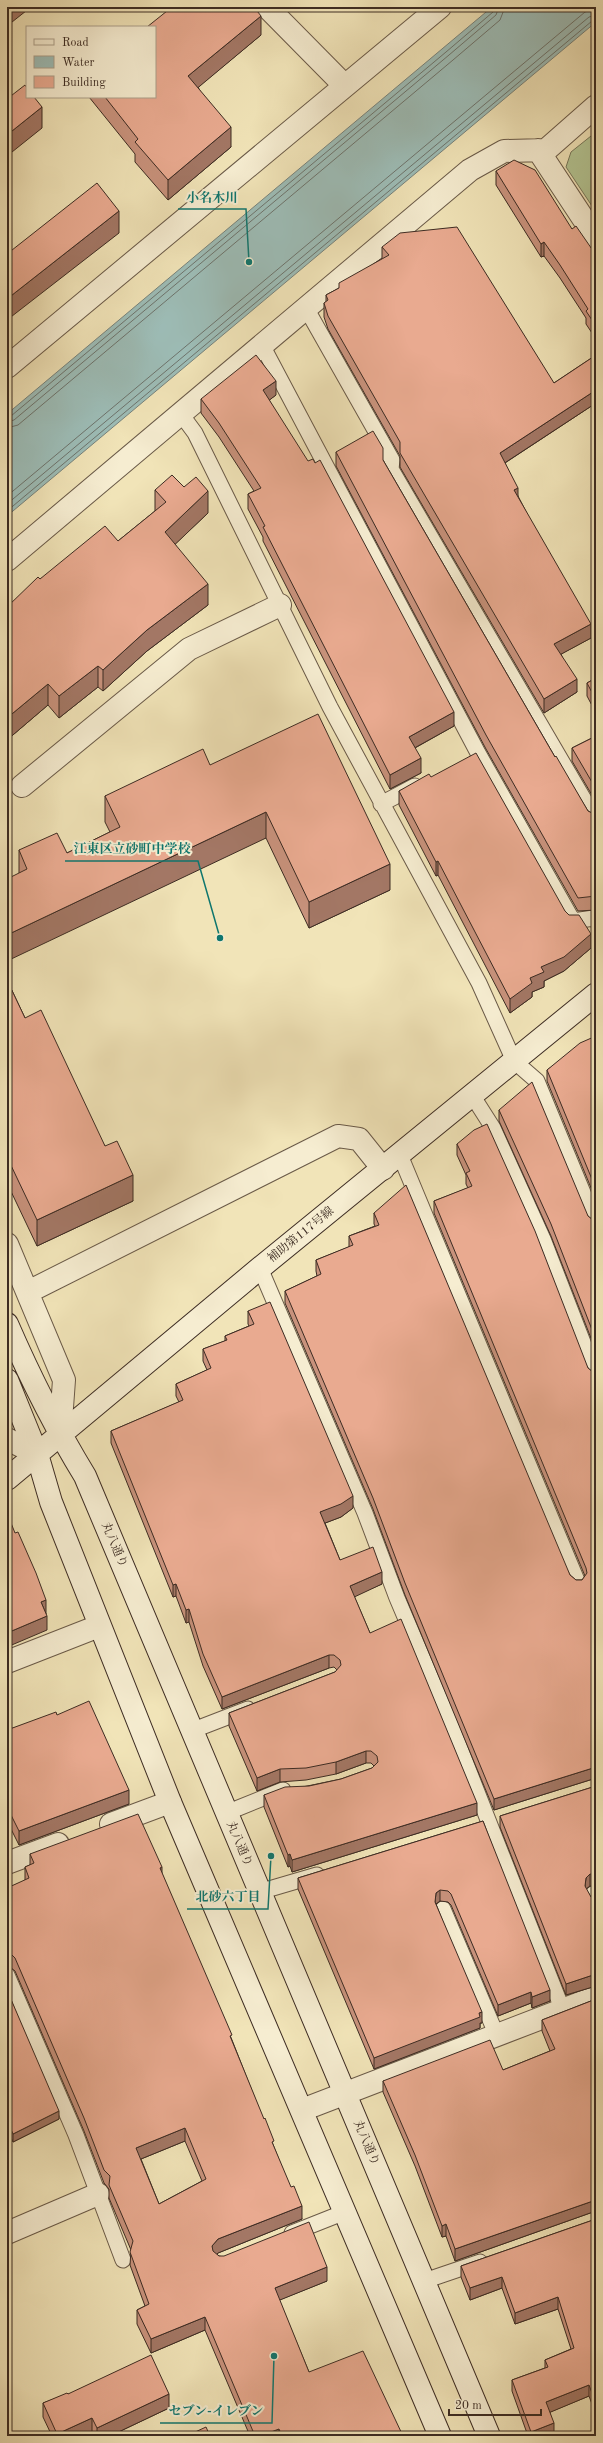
<svg xmlns="http://www.w3.org/2000/svg" width="603" height="2443" font-family="'Old Standard TT','Noto Serif JP',serif">
	<style>
		.green { fill: #b4c593; stroke: #78785b }
		.water { fill: #9dbdb7; stroke: #77837c }
		.lines { fill: none; stroke-linecap: round; stroke-linejoin: round }
		.shore { stroke: #6d746d; stroke-width: 1 }
		.lane-casing { stroke: #6a5a48; stroke-width: 17 }
		.street-casing { stroke: #6a5a48; stroke-width: 24 }
		.secondary-casing { stroke: #3d2c23; stroke-width: 24 }
		.lane { stroke: #f6edd1; stroke-width: 15 }
		.street { stroke: #f6edd1; stroke-width: 22 }
		.secondary { stroke: #f6edd1; stroke-width: 22 }
		.wall { fill: #c8927c; stroke: #3d2c23; fill-rule: evenodd }
		.shaded-wall { fill: #a37765; stroke: #3d2c23 }
		.building { fill: #e9aa90; stroke: #3d2c23; fill-rule: evenodd }
		.labels { text-anchor: middle; dominant-baseline: central; stroke-width: 4; stroke-linejoin: round; paint-order: stroke }
		.street-label { font-size: 12px; fill: #3d2c23; stroke: #f6edd1 }
		.leader { fill: none; stroke: #0f766e; stroke-width: 1.5 }
		.callout-dot { fill: #0f766e; stroke: #f6edd1; stroke-width: 1.5 }
		.callout-label { font-size: 13px; text-anchor: middle; font-weight: bold; fill: #0f766e; stroke: #f6edd1; stroke-width: 4; stroke-linejoin: round; paint-order: stroke }
	</style>
	<rect width="100%" height="100%" fill="#f1e4b8"/>
	<filter id="stains"><feTurbulence type="fractalNoise" baseFrequency=".005" numOctaves="4"/><feColorMatrix values="0 0 0 0 .2 0 0 0 0 .09 0 0 0 0 .02 0 0 0 .5 -.17"/></filter>
	<radialGradient id="worn" r=".72"><stop offset=".6" stop-color="#630" stop-opacity="0"/><stop offset="1" stop-color="#630" stop-opacity=".3"/></radialGradient>
	<path class="green" d="M 596,132 L 596,212 L 566,167 L 571,152 Z"/>
	<path class="water" d="M 492,7 L 596,7 L 596,22 L 7,516 L 7,414 Z"/>
	<g class="lines">
		<path class="shore" d="M 7,417 L 11,416 L 446,52 L 493,12 L 494,7
			M 7,422 L 14,420 L 449,55 L 496,15 L 499,7
			M 7,428 L 18,425 L 453,60 L 500,20 L 505,7
			M 7,496 L 585,12 L 596,9
			M 7,504 L 589,17 L 596,15
			M 7,511 L 592,21 L 596,20"/>
		<g class="lane-casing">
			<path id="lane" d="M 306,308 L 392,460 L 391,469 L 596,820
				M 262,345 L 478,753 L 573,921 L 594,918 L 596,921
				M 181,414 L 195,433 L 330,707 L 479,983 L 514,1061 L 537,1081 L 596,1224
				M 381,804 L 415,786
				M 472,1095 L 493,1128 L 543,1239 L 596,1376
				M 400,1155 L 578,1583
				M 260,1268 L 365,1513 L 397,1598 L 450,1723 L 563,2011
				M 191,1731 L 248,1709
				M 226,1813 L 283,1790
				M 259,1892 L 317,1875
				M 593,1894 L 596,1901
				M 443,1909 L 497,2036
				M 7,1975 L 76,2135 L 123,2260
				M 292,2233 L 345,2212
				M 424,2281 L 480,2262"/>
		</g>
		<g class="street-casing">
			<path id="street" d="M 267,7 L 345,86
				M 538,150 L 596,238
				M 7,367 L 440,7
				M 7,560 L 470,170 L 504,151 L 546,150 L 596,106
				M 22,786 L 189,649 L 280,605
				M 7,1244 L 64,1380 L 60,1435
				M 28,1292 L 338,1136 L 359,1139 L 383,1169
				M 7,1439 L 37,1454
				M 7,1662 L 99,1626
				M 111,1824 L 170,1802
				M 7,1863 L 58,1844
				M 302,2110 L 596,1997
				M 7,2233 L 98,2194"/>
		</g>
		<g class="secondary-casing">
			<path id="secondary" d="M 7,1324 C 30,1377 55,1427 85,1476 L 489,2436
				M 7,1380 L 37,1454 L 51,1502 L 170,1802 L 440,2436
				M 7,1479 L 260,1268 L 596,994"/>
		</g>
		<use href="#lane" class="lane"/>
		<use href="#street" class="street"/>
		<use href="#secondary" class="secondary"/>
	</g>
	<path class="wall" d="M 261,35 L 198,87 L 231,147 L 168,200 L 135,162 L 135,154 L 89,97 L 155,97 Z
		M 496,171 L 572,229 L 596,255 L 596,339 L 586,324 L 586,318 L 560,278 L 544,256 L 541,257 L 496,185 Z
		M 382,247 L 554,383 L 596,355 L 596,403 L 505,463 L 518,496 L 591,638 L 561,654 L 577,692 L 544,713 L 400,467 L 400,456 L 328,329 L 324,317 L 324,303 L 326,302 L 326,295 L 339,288 L 382,258 Z
		M 276,395 L 269,400 L 454,726 L 415,748 L 421,773 L 390,789 L 263,541 L 263,537 L 248,509 L 248,494 L 254,491 L 219,437 L 201,413 L 201,399 Z
		M 336,452 L 383,460 L 555,757 L 588,811 L 596,815 L 596,910 L 578,911 L 486,749 L 336,466 Z
		M 155,490 L 208,513 L 175,544 L 208,605 L 147,651 L 103,691 L 98,687 L 59,718 L 48,705 L 7,740 L 7,607 L 40,579 L 118,541 L 155,511 Z
		M 596,678 L 596,713 L 587,696 L 587,683 Z
		M 596,736 L 596,802 L 572,761 L 572,748 Z
		M 210,765 L 390,890 L 309,928 L 266,838 L 19,873 L 19,850 L 67,853 L 110,832 L 105,822 L 105,796 Z
		M 431,777 L 565,911 L 591,948 L 564,971 L 544,981 L 544,987 L 532,992 L 532,997 L 510,1013 L 438,875 L 436,876 L 399,805 L 399,791 Z
		M 7,980 L 25,1018 L 105,1146 L 133,1201 L 37,1246 L 7,1183 Z
		M 596,1036 L 596,1200 L 547,1081 L 547,1070 Z
		M 499,1110 L 588,1216 L 594,1221 L 596,1221 L 596,1351 L 551,1236 L 499,1121 Z
		M 457,1144 L 588,1368 L 594,1373 L 596,1373 L 596,1780 L 593,1779 L 494,1810 L 405,1595 L 373,1509 L 285,1303 L 285,1291 L 317,1276 L 316,1271 L 316,1260 L 349,1247 L 349,1236 L 375,1226 L 374,1224 L 374,1213 L 570,1575 L 576,1580 L 582,1580 L 585,1576 L 434,1213 L 434,1201 L 468,1188 L 466,1184 L 466,1175 L 457,1155 Z
		M 248,1311 L 353,1508 L 341,1517 L 325,1523 L 340,1560 L 382,1584 L 354,1596 L 370,1633 L 477,1815 L 292,1872 L 290,1866 L 288,1867 L 264,1807 L 264,1795 L 341,1779 L 372,1768 L 374,1766 L 371,1763 L 366,1763 L 336,1774 L 306,1780 L 280,1782 L 257,1791 L 229,1726 L 229,1713 L 335,1672 L 337,1670 L 334,1667 L 329,1668 L 222,1709 L 203,1666 L 189,1622 L 186,1623 L 176,1596 L 173,1597 L 111,1443 L 111,1431 L 179,1402 L 176,1396 L 176,1384 L 207,1370 L 203,1361 L 203,1349 L 225,1341 L 225,1336 L 249,1326 L 248,1324 Z
		M 57,1715 L 129,1804 L 19,1845 L 10,1827 L 7,1828 L 7,1730 Z
		M 596,1786 L 596,1886 L 590,1886 L 586,1889 L 591,1897 L 596,1898 L 596,1986 L 566,1995 L 500,1827 L 500,1816 Z
		M 483,1821 L 550,2001 L 532,2008 L 531,2003 L 498,2016 L 451,1905 L 448,1902 L 440,1901 L 436,1904 L 482,2023 L 480,2023 L 480,2028 L 374,2069 L 298,1889 L 298,1878 Z
		M 30,1854 L 162,1874 L 232,2040 L 274,2147 L 302,2219 L 218,2253 L 217,2254 L 219,2256 L 327,2281 L 279,2300 L 309,2372 L 403,2436 L 250,2436 L 205,2330 L 151,2353 L 137,2324 L 137,2310 L 145,2306 L 130,2265 L 131,2250 L 109,2198 L 109,2189 L 104,2183 L 84,2131 L 15,1971 L 10,1967 L 7,1960 L 7,1888 L 25,1881 L 25,1867 L 30,1865 ZM 185,2141 L 202,2181 L 159,2204 L 141,2159 Z
		M 7,1990 L 59,2119 L 13,2142 L 7,2128 Z
		M 596,1999 L 596,2212 L 593,2212 L 455,2261 L 446,2236 L 442,2237 L 415,2166 L 383,2092 L 383,2081 L 503,2070 L 550,2051 L 542,2031 L 542,2020 Z
		M 596,2219 L 596,2415 L 589,2396 L 550,2412 L 554,2435 L 550,2436 L 528,2436 L 512,2391 L 512,2380 L 545,2368 L 545,2360 L 571,2349 L 558,2309 L 515,2324 L 502,2288 L 470,2300 L 461,2277 L 461,2266 Z
		M 68,2394 L 169,2408 L 110,2436 L 94,2436 L 92,2432 L 84,2436 L 52,2436 L 43,2417 L 43,2403 Z"/>
	<path class="shaded-wall" d="M 7,7 L 31,7 L 7,26 Z
		M 261,16 L 261,35 L 188,96 L 188,76 Z
		M 42,107 L 42,128 L 7,156 L 7,135 Z
		M 231,127 L 231,147 L 168,200 L 168,180 Z
		M 119,211 L 119,233 L 7,320 L 7,299 Z
		M 544,242 L 544,256 L 541,257 L 541,244 Z
		M 276,381 L 276,395 L 263,405 L 263,390 Z
		M 596,390 L 596,403 L 500,466 L 500,453 Z
		M 518,488 L 518,502 L 514,490 Z
		M 208,491 L 208,513 L 165,554 L 165,532 Z
		M 208,584 L 208,605 L 147,651 L 103,691 L 103,670 L 147,630 Z
		M 591,624 L 591,638 L 554,658 L 554,644 Z
		M 98,666 L 98,687 L 59,718 L 59,696 Z
		M 577,679 L 577,692 L 544,713 L 544,699 Z
		M 48,684 L 48,705 L 7,740 L 7,718 Z
		M 454,712 L 454,726 L 409,751 L 409,737 Z
		M 421,758 L 421,773 L 390,789 L 390,775 Z
		M 266,812 L 266,838 L 7,961 L 7,935 Z
		M 438,861 L 438,875 L 436,876 L 436,862 Z
		M 390,864 L 390,890 L 309,928 L 309,902 Z
		M 591,934 L 591,948 L 564,971 L 544,981 L 544,987 L 532,992 L 532,997 L 510,1013 L 510,999 L 541,967 Z
		M 133,1175 L 133,1201 L 37,1246 L 37,1220 Z
		M 353,1496 L 353,1508 L 341,1517 L 320,1525 L 320,1512 Z
		M 382,1572 L 382,1584 L 350,1599 L 350,1586 Z
		M 176,1584 L 176,1596 L 173,1597 L 173,1585 Z
		M 46,1600 L 46,1614 L 41,1602 Z
		M 189,1609 L 189,1622 L 186,1623 L 186,1610 Z
		M 47,1616 L 47,1630 L 7,1647 L 7,1633 Z
		M 329,1655 L 329,1668 L 222,1709 L 222,1697 Z
		M 366,1751 L 366,1763 L 336,1774 L 336,1762 Z
		M 593,1768 L 593,1779 L 494,1810 L 494,1799 Z
		M 280,1769 L 280,1782 L 257,1791 L 257,1778 Z
		M 129,1790 L 129,1804 L 19,1845 L 19,1831 Z
		M 477,1803 L 477,1815 L 292,1872 L 292,1860 Z
		M 10,1813 L 10,1827 L 7,1828 L 7,1814 Z
		M 290,1854 L 290,1866 L 288,1867 L 288,1855 Z
		M 162,1867 L 162,1881 L 160,1868 Z
		M 590,1874 L 590,1886 L 586,1889 L 585,1886 L 586,1878 Z
		M 440,1890 L 440,1901 L 436,1904 L 435,1902 L 436,1893 Z
		M 596,1974 L 596,1986 L 566,1995 L 566,1984 Z
		M 550,1990 L 550,2001 L 532,2008 L 532,1997 Z
		M 531,1992 L 531,2003 L 498,2016 L 498,2005 Z
		M 482,2012 L 482,2023 L 480,2023 L 480,2028 L 374,2069 L 374,2058 Z
		M 59,2111 L 59,2119 L 13,2142 L 13,2134 Z
		M 185,2128 L 185,2141 L 136,2161 L 136,2148 Z
		M 593,2201 L 593,2212 L 455,2261 L 455,2249 Z
		M 302,2206 L 302,2219 L 218,2253 L 212,2259 L 212,2246 L 218,2239 Z
		M 446,2224 L 446,2236 L 442,2237 L 442,2226 Z
		M 327,2267 L 327,2281 L 275,2302 L 275,2288 Z
		M 502,2277 L 502,2288 L 470,2300 L 470,2288 Z
		M 558,2297 L 558,2309 L 515,2324 L 515,2313 Z
		M 205,2317 L 205,2330 L 151,2353 L 151,2339 Z
		M 589,2385 L 589,2396 L 546,2414 L 546,2402 Z
		M 169,2394 L 169,2408 L 110,2436 L 97,2436 L 97,2428 Z
		M 92,2418 L 92,2432 L 84,2436 L 57,2436 L 57,2434 Z
		M 554,2423 L 554,2435 L 550,2436 L 531,2436 L 531,2432 Z
		M 279,2429 L 279,2436 L 260,2436 Z"/>
	<path class="building" d="M 172,7 L 254,7 L 261,16 L 188,76 L 231,127 L 168,180 L 135,142 L 138,139 L 105,97 L 155,97 L 155,27 L 147,27 Z
		M 25,85 L 27,88 L 27,97 L 34,97 L 42,107 L 7,135 L 7,99 Z
		M 514,160 L 535,170 L 572,229 L 576,226 L 596,255 L 596,326 L 586,311 L 588,309 L 560,265 L 544,242 L 541,244 L 496,171 Z
		M 97,183 L 119,211 L 7,299 L 7,254 Z
		M 457,227 L 554,383 L 596,355 L 596,390 L 500,453 L 518,488 L 514,490 L 591,624 L 554,644 L 577,679 L 544,699 L 400,453 L 400,442 L 328,316 L 324,303 L 328,300 L 326,295 L 339,288 L 339,283 L 389,255 L 382,247 L 400,233 Z
		M 256,355 L 276,381 L 263,390 L 308,461 L 313,459 L 315,463 L 320,460 L 454,712 L 409,737 L 421,758 L 390,775 L 263,527 L 265,526 L 248,494 L 261,488 L 219,423 L 201,399 Z
		M 373,431 L 383,448 L 383,460 L 555,757 L 556,756 L 588,811 L 596,815 L 596,896 L 578,898 L 486,735 L 336,452 Z
		M 172,475 L 184,487 L 196,477 L 208,491 L 165,532 L 208,584 L 147,630 L 103,670 L 98,666 L 59,696 L 48,684 L 7,718 L 7,607 L 38,577 L 40,579 L 105,526 L 118,541 L 166,502 L 155,490 Z
		M 596,678 L 596,700 L 587,683 Z
		M 318,714 L 390,864 L 309,902 L 266,812 L 7,935 L 7,879 L 27,869 L 19,850 L 57,833 L 67,853 L 120,827 L 105,796 L 203,749 L 210,765 Z
		M 596,736 L 596,789 L 572,748 Z
		M 476,753 L 565,911 L 569,915 L 579,915 L 591,934 L 564,957 L 541,967 L 544,972 L 530,978 L 532,983 L 510,999 L 438,861 L 436,862 L 399,791 L 429,774 L 431,777 Z
		M 7,980 L 25,1018 L 41,1010 L 105,1146 L 117,1141 L 133,1175 L 37,1220 L 7,1157 Z
		M 596,1036 L 596,1189 L 547,1070 L 580,1043 Z
		M 532,1082 L 588,1216 L 594,1221 L 596,1221 L 596,1340 L 551,1224 L 499,1110 Z
		M 487,1124 L 535,1231 L 588,1368 L 594,1373 L 596,1373 L 596,1769 L 593,1768 L 494,1799 L 405,1583 L 373,1498 L 285,1291 L 321,1274 L 316,1260 L 353,1245 L 349,1236 L 379,1225 L 374,1213 L 406,1185 L 570,1575 L 576,1580 L 582,1580 L 587,1573 L 586,1568 L 434,1201 L 472,1186 L 466,1173 L 470,1171 L 457,1144 L 474,1130 Z
		M 270,1302 L 353,1496 L 341,1504 L 320,1512 L 340,1560 L 373,1547 L 382,1572 L 350,1586 L 370,1633 L 401,1619 L 477,1803 L 292,1860 L 290,1854 L 288,1855 L 264,1795 L 285,1787 L 309,1786 L 341,1779 L 372,1768 L 378,1762 L 377,1756 L 371,1751 L 366,1751 L 336,1762 L 306,1768 L 280,1769 L 257,1778 L 229,1713 L 335,1672 L 341,1665 L 340,1660 L 334,1655 L 329,1655 L 222,1697 L 203,1654 L 189,1609 L 186,1610 L 176,1584 L 173,1585 L 111,1431 L 183,1400 L 176,1384 L 211,1368 L 203,1349 L 227,1340 L 225,1336 L 254,1324 L 248,1311 Z
		M 7,1513 L 15,1533 L 18,1532 L 36,1573 L 46,1600 L 41,1602 L 47,1616 L 7,1633 Z
		M 89,1701 L 129,1790 L 19,1831 L 10,1813 L 7,1814 L 7,1730 L 56,1712 L 57,1715 Z
		M 596,1786 L 596,1875 L 590,1874 L 586,1878 L 585,1886 L 591,1897 L 596,1898 L 596,1974 L 566,1984 L 500,1816 Z
		M 138,1814 L 162,1867 L 160,1868 L 232,2035 L 230,2036 L 264,2119 L 265,2118 L 274,2141 L 272,2142 L 291,2187 L 294,2186 L 302,2206 L 218,2239 L 212,2246 L 213,2251 L 219,2256 L 224,2256 L 309,2222 L 327,2267 L 275,2288 L 309,2372 L 363,2351 L 403,2436 L 282,2436 L 279,2429 L 260,2436 L 255,2436 L 205,2317 L 151,2339 L 137,2310 L 149,2304 L 130,2252 L 133,2241 L 109,2185 L 110,2176 L 104,2170 L 84,2118 L 15,1958 L 10,1953 L 7,1947 L 7,1888 L 29,1878 L 25,1867 L 34,1863 L 30,1854 ZM 185,2128 L 206,2179 L 159,2204 L 136,2148 Z
		M 483,1821 L 550,1990 L 532,1997 L 531,1992 L 498,2005 L 451,1894 L 448,1891 L 440,1890 L 436,1893 L 435,1902 L 482,2012 L 479,2013 L 480,2017 L 374,2058 L 298,1878 Z
		M 7,1990 L 59,2111 L 13,2134 L 7,2120 Z
		M 596,1999 L 596,2201 L 593,2201 L 455,2249 L 446,2224 L 442,2226 L 415,2155 L 383,2081 L 490,2040 L 503,2070 L 555,2049 L 542,2020 Z
		M 596,2219 L 596,2404 L 589,2385 L 546,2402 L 554,2423 L 531,2432 L 512,2380 L 548,2367 L 545,2360 L 574,2348 L 558,2297 L 515,2313 L 502,2277 L 470,2288 L 461,2266 Z
		M 151,2355 L 169,2394 L 97,2428 L 92,2418 L 57,2434 L 43,2403 L 67,2393 L 68,2394 Z
		M 206,2427 L 210,2436 L 194,2436 L 193,2433 Z"/>
	<g class="labels">
		<g class="street-label">
			<text transform="translate(301 1235) rotate(-39)">補助第117号線</text>
			<text transform="translate(114 1545) rotate(67)">丸八通り</text>
			<text transform="translate(239 1844) rotate(67)">丸八通り</text>
			<text transform="translate(366 2143) rotate(67)">丸八通り</text>
		</g>
	</g>
	<path class="leader" d="M249 262L246 209H178M220 938L198 861H65M271 1856L268 1909H187M274 2356L272 2423H160"/>
	<g class="callout-dot">
		<circle cx="249" cy="262" r="4"/>
		<circle cx="220" cy="938" r="4"/>
		<circle cx="271" cy="1856" r="4"/>
		<circle cx="274" cy="2356" r="4"/>
	</g>
	<g class="callout-label">
		<text x="212" y="202">小名木川</text>
		<text x="132" y="853">江東区立砂町中学校</text>
		<text x="228" y="1901">北砂六丁目</text>
		<text x="216" y="2415">セブン-イレブン</text>
	</g>
	<rect width="603" height="2443" fill="none" stroke="#f1e4b8" stroke-width="24"/>
	<rect x="8" y="8" width="587" height="2427" fill="none" stroke="#3d2c23" stroke-width="2"/>
	<rect x="12" y="12" width="579" height="2419" fill="none" stroke="#3d2c23"/>
	<rect x="26" y="26" width="130" height="72" fill="#f6edd1" stroke="#aca08b"/>
	<rect x="34" y="39" width="20" height="6" fill="#f6edd1" stroke="#aca08b"/>
	<text x="62" y="46" font-size="12" fill="#3d2c23">Road</text>
	<rect x="34" y="56" width="20" height="12" fill="#9dbdb7" stroke="#aca08b"/>
	<text x="62" y="66" font-size="12" fill="#3d2c23">Water</text>
	<rect x="34" y="76" width="20" height="12" fill="#e9aa90" stroke="#aca08b"/>
	<text x="62" y="86" font-size="12" fill="#3d2c23">Building</text>
	<path d="M449 2409v6h92v-6" fill="none" stroke="#3d2c23" stroke-width="2"/>
	<text x="455" y="2409" font-size="12" fill="#3d2c23" stroke="#f6edd1" stroke-width="3" paint-order="stroke">20 m</text>
	<rect width="100%" height="100%" filter="url(#stains)"/>
	<rect width="100%" height="100%" fill="url(#worn)"/>
</svg>
